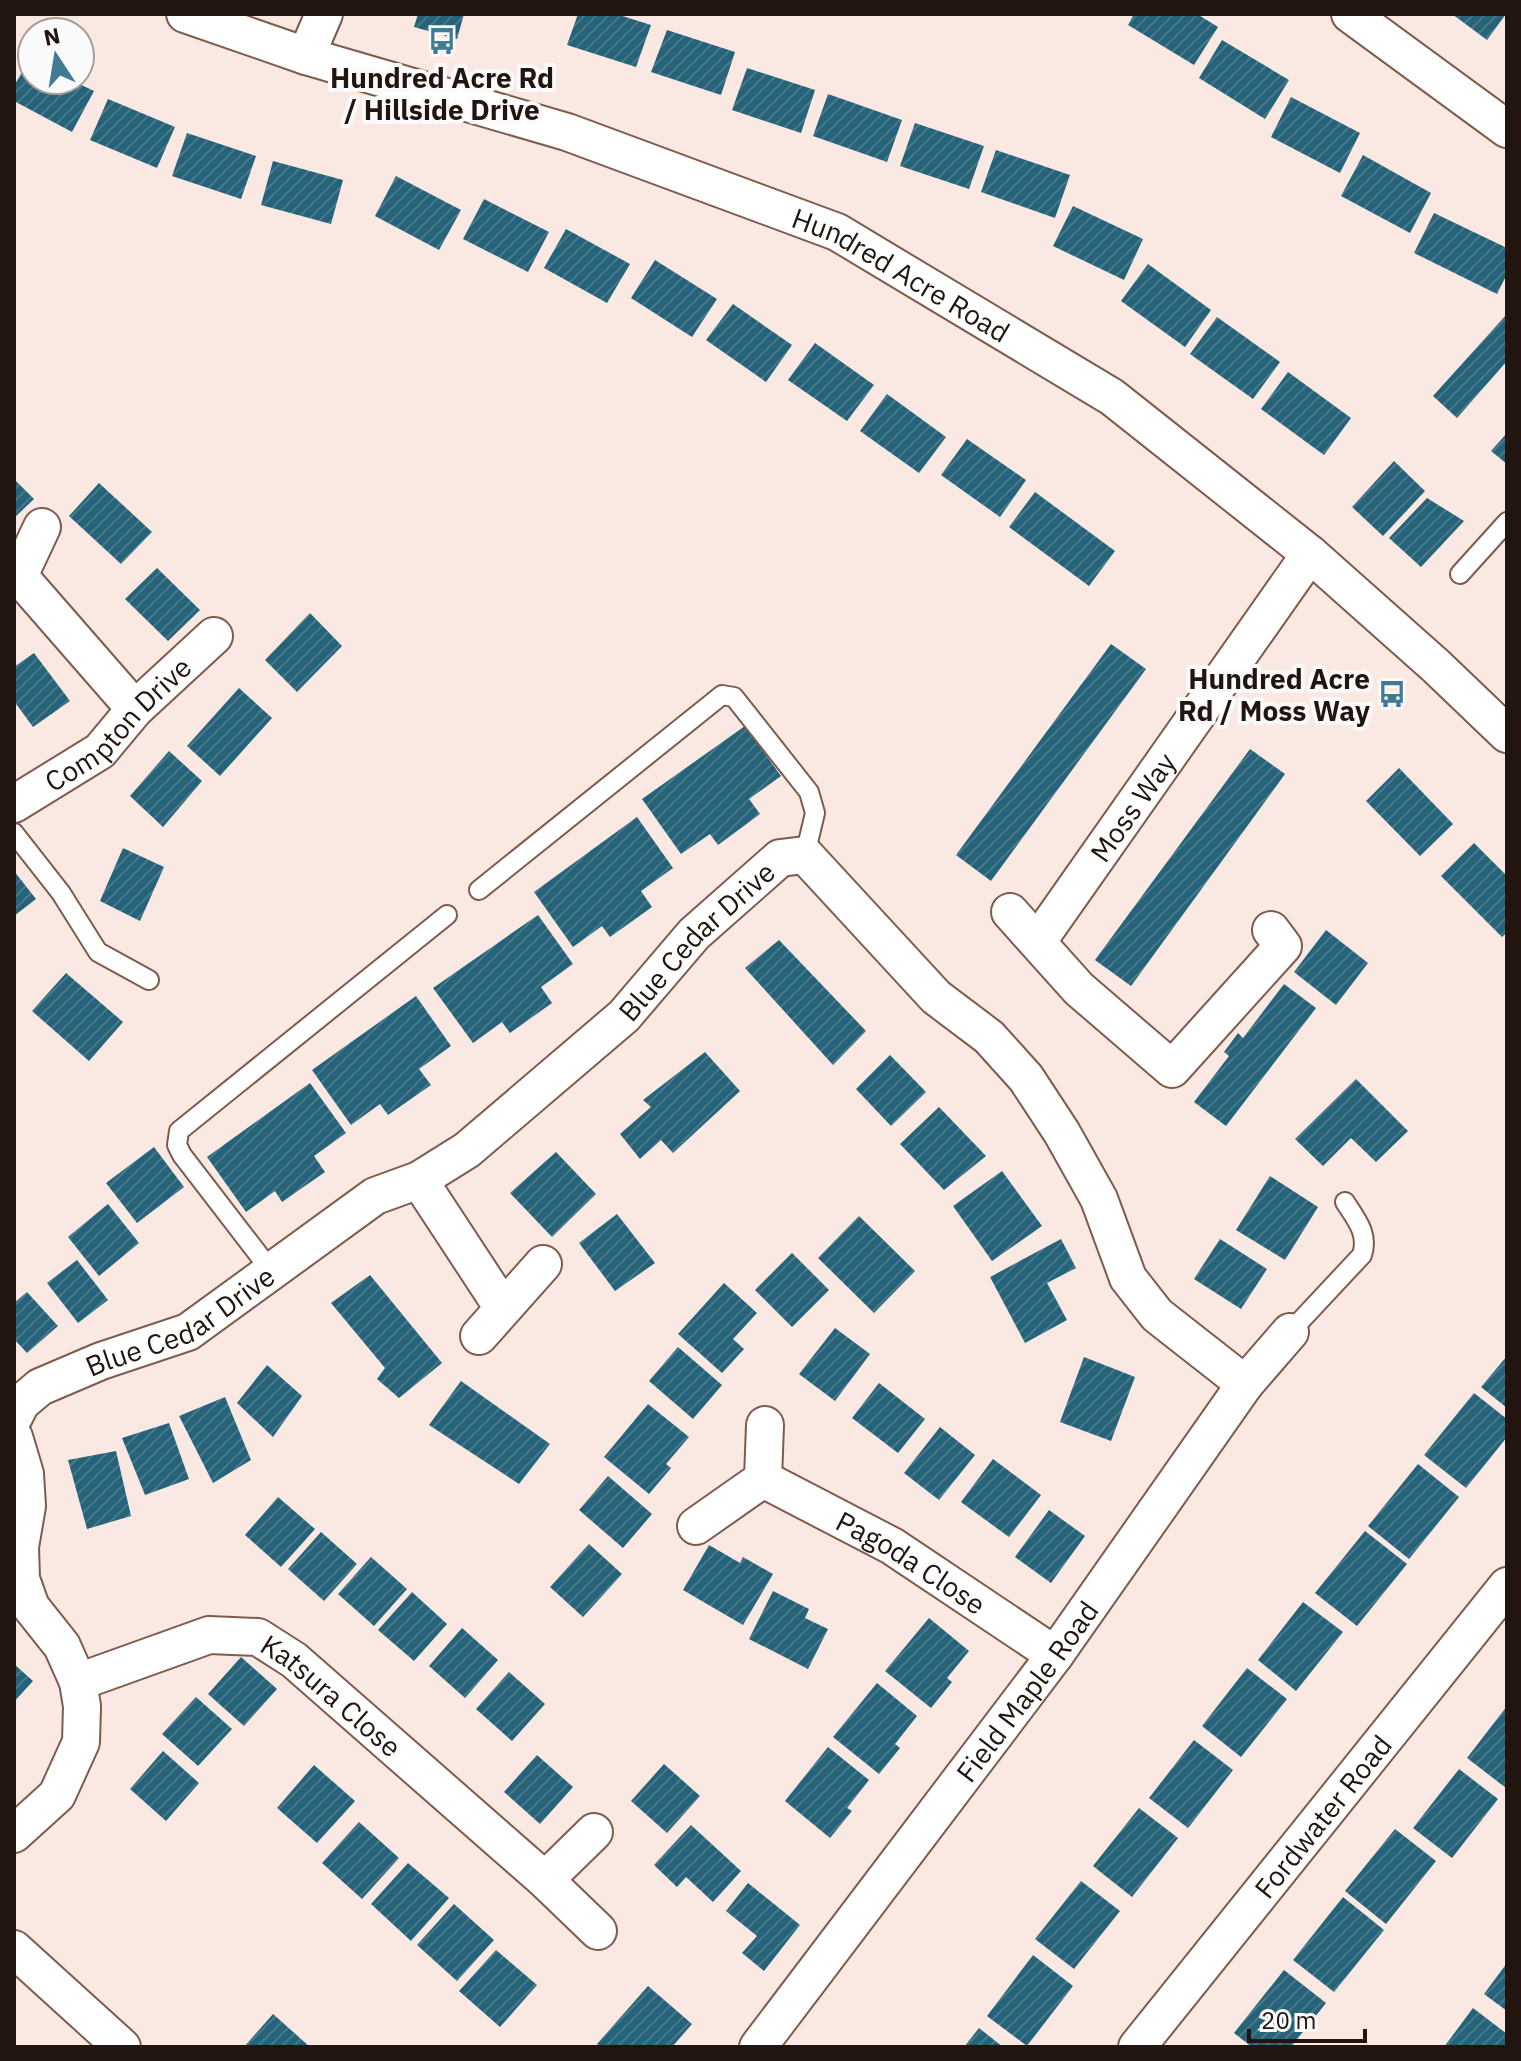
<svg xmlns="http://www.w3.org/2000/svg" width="1521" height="2061" font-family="'IBM Plex Sans',sans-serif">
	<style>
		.building { fill: url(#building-hatch) }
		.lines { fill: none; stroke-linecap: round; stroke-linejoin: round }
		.lane-casing { stroke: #7e5c4d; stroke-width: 22 }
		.street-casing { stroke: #7e5c4d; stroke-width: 40 }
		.lane { stroke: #fff; stroke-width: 18 }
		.street { stroke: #fff; stroke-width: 36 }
		.labels { text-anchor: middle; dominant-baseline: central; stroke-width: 8; stroke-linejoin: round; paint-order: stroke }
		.poi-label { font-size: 28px; font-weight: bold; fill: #22150f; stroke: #fafafa }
		.street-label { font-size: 28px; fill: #22150f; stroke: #fafafa }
	</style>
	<defs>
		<pattern id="building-hatch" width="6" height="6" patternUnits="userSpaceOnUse" patternTransform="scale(2)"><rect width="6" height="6" fill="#24637a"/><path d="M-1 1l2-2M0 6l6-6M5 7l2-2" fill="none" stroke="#4a7889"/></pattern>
	</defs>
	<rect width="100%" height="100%" fill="#f9e9e2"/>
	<path class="building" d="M 418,14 L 464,14 L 457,39 L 414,27 Z
		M 578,14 L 616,14 L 651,25 L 636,67 L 567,45 Z
		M 1134,14 L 1197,14 L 1218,27 L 1194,65 L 1128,25 Z
		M 1452,14 L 1506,14 L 1487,40 Z
		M 667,30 L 735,52 L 721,95 L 651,72 Z
		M 1222,40 L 1289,80 L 1265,119 L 1199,78 Z
		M 30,58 L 32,59 L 32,80 L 71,80 L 94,91 L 72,132 L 14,101 L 14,86 Z
		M 747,68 L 815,90 L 801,133 L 732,110 Z
		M 828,94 L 902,120 L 887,162 L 813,136 Z
		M 1291,97 L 1360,133 L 1340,173 L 1271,137 Z
		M 108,99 L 175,127 L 157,168 L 90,140 Z
		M 915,123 L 984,146 L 969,189 L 900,166 Z
		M 187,133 L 256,156 L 241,199 L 172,176 Z
		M 996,150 L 1070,175 L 1055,218 L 981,192 Z
		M 1363,155 L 1431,193 L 1410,233 L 1341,196 Z
		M 273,161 L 343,180 L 331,224 L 261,205 Z
		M 396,176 L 461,210 L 439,250 L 375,216 Z
		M 484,199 L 549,232 L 528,272 L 463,239 Z
		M 1073,206 L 1143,239 L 1124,280 L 1053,246 Z
		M 1434,213 L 1507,248 L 1507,274 L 1497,294 L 1414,253 Z
		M 566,229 L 630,264 L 607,303 L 544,268 Z
		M 655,260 L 717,299 L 692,337 L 631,298 Z
		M 1148,264 L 1211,310 L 1185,347 L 1121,301 Z
		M 733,304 L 792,345 L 766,382 L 706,340 Z
		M 1507,314 L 1507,361 L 1457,418 L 1433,396 Z
		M 1217,317 L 1280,362 L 1253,399 L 1190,354 Z
		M 815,343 L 874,385 L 847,421 L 788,380 Z
		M 1288,372 L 1351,418 L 1324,455 L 1261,409 Z
		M 887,394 L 946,437 L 919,473 L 860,431 Z
		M 1507,433 L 1507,464 L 1491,451 Z
		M 967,439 L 1026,480 L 1000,517 L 941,475 Z
		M 1394,461 L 1425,491 L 1383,536 L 1352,507 Z
		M 14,479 L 34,499 L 14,518 Z
		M 99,483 L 152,532 L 121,564 L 69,516 Z
		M 1035,492 L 1115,551 L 1089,586 L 1009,527 Z
		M 1427,498 L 1464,521 L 1421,567 L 1389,538 Z
		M 157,568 L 200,610 L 168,641 L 125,599 Z
		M 310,613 L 342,646 L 297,692 L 265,660 Z
		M 1111,644 L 1146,669 L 991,881 L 956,855 Z
		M 34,653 L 70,701 L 33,727 L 14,701 L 14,667 Z
		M 239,688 L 272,718 L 220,776 L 187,746 Z
		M 745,726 L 781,776 L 749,799 L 760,814 L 718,845 L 710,834 L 681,854 L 642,799 Z
		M 1250,749 L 1285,774 L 1131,986 L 1095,960 Z
		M 169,751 L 202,781 L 163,827 L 130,796 Z
		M 1399,768 L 1453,824 L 1420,856 L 1366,801 Z
		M 637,817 L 673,868 L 641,891 L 652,907 L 610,937 L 602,926 L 573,947 L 534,892 Z
		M 1474,843 L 1507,876 L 1507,932 L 1502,937 L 1441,876 Z
		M 123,848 L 164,867 L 140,921 L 100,901 Z
		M 14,871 L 36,899 L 14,916 Z
		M 538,915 L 573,964 L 541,987 L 552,1003 L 510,1033 L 502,1022 L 473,1043 L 433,988 Z
		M 1326,930 L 1368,963 L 1336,1005 L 1294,972 Z
		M 779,940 L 866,1031 L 833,1065 L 745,968 Z
		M 66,973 L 123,1022 L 89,1061 L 32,1011 Z
		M 1284,984 L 1316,1008 L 1226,1126 L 1194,1102 L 1229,1056 L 1224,1052 L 1238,1033 L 1243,1038 Z
		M 416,996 L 451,1046 L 419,1069 L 431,1085 L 388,1115 L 380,1104 L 351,1125 L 312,1070 Z
		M 705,1052 L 740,1091 L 673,1153 L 661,1140 L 640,1159 L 620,1134 L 651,1107 L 643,1100 Z
		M 890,1055 L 926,1092 L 891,1126 L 856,1089 Z
		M 1356,1079 L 1408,1131 L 1376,1162 L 1351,1138 L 1323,1166 L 1295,1139 Z
		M 310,1083 L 346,1133 L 314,1156 L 325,1172 L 282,1202 L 275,1191 L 246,1212 L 207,1157 Z
		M 939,1107 L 986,1156 L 944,1190 L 900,1144 Z
		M 154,1147 L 184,1187 L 137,1223 L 106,1183 Z
		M 556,1152 L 596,1194 L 552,1237 L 510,1193 Z
		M 1002,1171 L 1042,1226 L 992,1261 L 953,1206 Z
		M 1270,1176 L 1318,1207 L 1285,1260 L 1236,1230 Z
		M 108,1204 L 139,1243 L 99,1276 L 68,1237 Z
		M 617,1214 L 655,1263 L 615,1291 L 579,1243 Z
		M 859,1216 L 915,1271 L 874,1313 L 818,1258 Z
		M 1061,1239 L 1076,1268 L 1047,1283 L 1067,1320 L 1025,1343 L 990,1277 Z
		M 1220,1239 L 1267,1269 L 1241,1309 L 1194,1279 Z
		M 792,1253 L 829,1290 L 792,1327 L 755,1290 Z
		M 77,1260 L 108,1300 L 78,1323 L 47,1283 Z
		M 370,1275 L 442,1363 L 399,1398 L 377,1379 L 385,1368 L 331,1303 Z
		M 724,1283 L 757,1313 L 733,1339 L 744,1349 L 722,1373 L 678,1334 Z
		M 27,1292 L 58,1326 L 27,1353 L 14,1339 L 14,1303 Z
		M 835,1328 L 870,1354 L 835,1401 L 799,1374 Z
		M 678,1347 L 722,1385 L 693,1419 L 649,1381 Z
		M 1507,1356 L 1507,1408 L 1481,1387 Z
		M 1084,1357 L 1135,1377 L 1111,1441 L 1060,1422 Z
		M 267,1365 L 302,1396 L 273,1437 L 237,1403 Z
		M 461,1381 L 550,1444 L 519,1484 L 429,1425 Z
		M 879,1383 L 925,1419 L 898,1453 L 852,1418 Z
		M 1474,1393 L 1507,1419 L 1507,1437 L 1466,1488 L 1424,1455 Z
		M 225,1397 L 251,1460 L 213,1483 L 179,1416 Z
		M 648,1404 L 689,1437 L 666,1464 L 671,1468 L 649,1494 L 604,1457 Z
		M 169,1423 L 189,1479 L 145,1495 L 122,1438 Z
		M 940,1427 L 975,1455 L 939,1500 L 904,1473 Z
		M 116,1451 L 131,1516 L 87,1529 L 68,1460 Z
		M 993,1459 L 1041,1495 L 1009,1537 L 961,1502 Z
		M 1418,1464 L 1459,1497 L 1409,1559 L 1368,1526 Z
		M 608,1476 L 652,1514 L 623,1548 L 579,1510 Z
		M 278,1497 L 315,1529 L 281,1567 L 245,1535 Z
		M 1049,1510 L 1085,1536 L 1051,1583 L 1015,1557 Z
		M 1365,1531 L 1407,1564 L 1357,1626 L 1315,1593 Z
		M 321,1532 L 357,1564 L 324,1601 L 288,1569 Z
		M 589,1544 L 622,1574 L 583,1617 L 550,1587 Z
		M 709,1545 L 740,1563 L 743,1557 L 773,1574 L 743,1625 L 683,1590 Z
		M 371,1557 L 407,1589 L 374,1626 L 338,1594 Z
		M 773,1591 L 809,1609 L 805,1618 L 828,1629 L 808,1669 L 749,1639 Z
		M 412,1592 L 447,1624 L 414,1661 L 378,1630 Z
		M 1303,1602 L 1343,1632 L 1296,1691 L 1258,1660 Z
		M 929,1618 L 969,1651 L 947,1678 L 952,1682 L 931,1708 L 885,1671 Z
		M 462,1628 L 498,1660 L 465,1698 L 429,1666 Z
		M 241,1657 L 277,1689 L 244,1726 L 208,1694 Z
		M 14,1664 L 33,1681 L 14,1702 Z
		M 1247,1668 L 1287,1699 L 1241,1757 L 1202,1726 Z
		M 509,1672 L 545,1704 L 512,1741 L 476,1709 Z
		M 877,1683 L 917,1716 L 895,1744 L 900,1748 L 879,1774 L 833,1737 Z
		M 196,1697 L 232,1729 L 198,1766 L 162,1734 Z
		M 1507,1706 L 1507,1786 L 1506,1788 L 1467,1758 Z
		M 1194,1740 L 1233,1770 L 1188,1828 L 1149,1798 Z
		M 828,1747 L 869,1780 L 847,1808 L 852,1811 L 830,1838 L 785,1801 Z
		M 163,1751 L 199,1783 L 166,1821 L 130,1789 Z
		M 537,1755 L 573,1787 L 540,1824 L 504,1792 Z
		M 664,1764 L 700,1796 L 667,1833 L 631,1801 Z
		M 314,1765 L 355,1801 L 317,1843 L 277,1808 Z
		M 1459,1769 L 1498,1799 L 1452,1858 L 1413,1828 Z
		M 1139,1808 L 1178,1838 L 1132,1897 L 1093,1866 Z
		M 359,1822 L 399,1858 L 362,1899 L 322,1863 Z
		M 691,1825 L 741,1871 L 713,1902 L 686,1877 L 677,1887 L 654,1865 Z
		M 1395,1829 L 1436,1861 L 1386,1924 L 1345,1891 Z
		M 408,1863 L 449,1898 L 411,1941 L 371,1904 Z
		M 1081,1881 L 1120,1911 L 1074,1969 L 1035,1939 Z
		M 748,1883 L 800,1925 L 764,1971 L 742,1953 L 757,1936 L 726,1911 Z
		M 1343,1897 L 1384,1930 L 1334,1992 L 1293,1960 Z
		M 454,1904 L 494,1940 L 457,1981 L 417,1945 Z
		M 496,1950 L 537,1985 L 500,2027 L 459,1991 Z
		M 1033,1955 L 1073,1986 L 1027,2046 L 987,2016 Z
		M 1507,1963 L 1507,2011 L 1484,1994 Z
		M 1284,1970 L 1326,2003 L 1291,2047 L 1252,2047 L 1234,2033 Z
		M 648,1986 L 692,2024 L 672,2047 L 601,2047 L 597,2044 Z
		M 1473,2008 L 1507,2034 L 1507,2043 L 1504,2047 L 1444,2047 Z
		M 273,2014 L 310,2047 L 244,2047 Z
		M 979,2028 L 1003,2047 L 964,2047 Z"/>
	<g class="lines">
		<g class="lane-casing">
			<path id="lane" d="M 1460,574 L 1507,522
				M 14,833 L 61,893 L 98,952 L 149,980
				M 479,890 L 722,695 L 734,697 L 809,792 L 815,813 L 805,855
				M 272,1272 L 182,1155 L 177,1145 L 179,1131 L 447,915
				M 1290,1332 L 1362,1255 C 1369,1234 1356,1219 1345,1202"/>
		</g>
		<g class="street-casing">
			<g id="street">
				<path id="s1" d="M 185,14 L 306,56 L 567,132 L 837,232 L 1112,397 L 1310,554 L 1436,666 L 1507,734"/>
				<path d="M 1350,14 L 1507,129"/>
				<path d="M 306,56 L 324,14"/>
				<path d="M 19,576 L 135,709"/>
				<path d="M 14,580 L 19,576 L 42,527"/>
				<path id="s2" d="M 14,804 L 100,751 L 135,709 L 214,636"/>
				<path d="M 1010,912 L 1079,989 L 1172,1069 L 1283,946 L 1271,930"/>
				<path id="s3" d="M 1038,941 L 1310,554"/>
				<path d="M 419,1180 L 503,1308"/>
				<path d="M 479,1336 L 543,1264"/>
				<path id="s4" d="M 14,1417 L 21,1403 L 40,1387 L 101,1361 L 188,1332 L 375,1196 L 419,1180 L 467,1150 L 624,1016 L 694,934 L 780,858 L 805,855 L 936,997 L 989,1037 L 1026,1078 L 1062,1133 L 1099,1199 L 1128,1278 L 1157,1315 L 1245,1384"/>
				<path d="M 14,1437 L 25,1474 L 27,1506 L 20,1547 L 21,1579 L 31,1607 L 62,1646 L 78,1682 L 82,1706 L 81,1742 L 57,1795 L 14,1834"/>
				<path id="s5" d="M 763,1479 L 892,1546 L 1055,1655"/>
				<path d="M 696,1526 L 763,1479 L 765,1425"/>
				<path id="s6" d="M 78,1682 L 209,1635 L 258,1637 L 294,1660 L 545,1880 L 598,1931"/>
				<path d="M 545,1880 L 594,1832"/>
				<path d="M 14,1949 L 122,2047"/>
				<path id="s7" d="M 758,2047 L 1055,1655 L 1245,1384 L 1290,1332"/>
				<path id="s8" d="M 1137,2047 L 1507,1586"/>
			</g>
		</g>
		<use href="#lane" class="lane"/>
		<use href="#street" class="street"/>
	</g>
	<defs>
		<g id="bus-bare" transform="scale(2.16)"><path d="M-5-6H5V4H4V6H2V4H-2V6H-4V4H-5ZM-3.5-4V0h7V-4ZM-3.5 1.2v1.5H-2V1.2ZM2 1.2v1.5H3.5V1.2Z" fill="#3f7c93" stroke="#fafafa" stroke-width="2.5" paint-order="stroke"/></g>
	</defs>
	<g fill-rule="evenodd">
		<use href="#bus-bare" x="442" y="41"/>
		<use href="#bus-bare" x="1392" y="694"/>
	</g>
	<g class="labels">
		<g class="poi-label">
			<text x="442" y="77">Hundred Acre Rd<tspan x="442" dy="32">/ Hillside Drive</tspan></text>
			<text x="1370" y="678" text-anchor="end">Hundred Acre<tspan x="1370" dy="32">Rd / Moss Way</tspan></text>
		</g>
		<g class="street-label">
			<text stroke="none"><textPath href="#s1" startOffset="764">Hundred Acre Road</textPath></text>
			<text stroke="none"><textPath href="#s2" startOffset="132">Compton Drive</textPath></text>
			<text stroke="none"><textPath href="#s3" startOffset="164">Moss Way</textPath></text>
			<text stroke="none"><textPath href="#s4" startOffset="844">Blue Cedar Drive</textPath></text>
			<text stroke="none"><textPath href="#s4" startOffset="196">Blue Cedar Drive</textPath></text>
			<text stroke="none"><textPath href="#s5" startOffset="170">Pagoda Close</textPath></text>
			<text stroke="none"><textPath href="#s7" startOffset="446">Field Maple Road</textPath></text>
			<text stroke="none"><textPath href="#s6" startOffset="282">Katsura Close</textPath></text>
			<text stroke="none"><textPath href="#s8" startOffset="296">Fordwater Road</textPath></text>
		</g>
	</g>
	<rect width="1521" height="2061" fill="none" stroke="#22150f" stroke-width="32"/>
	<g transform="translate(56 56) rotate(348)"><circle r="38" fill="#fafafa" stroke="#a49e9c" stroke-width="2"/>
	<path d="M0-6L14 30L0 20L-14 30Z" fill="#3f7c93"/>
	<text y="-12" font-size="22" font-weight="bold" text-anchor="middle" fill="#22150f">N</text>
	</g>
	<path d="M1249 2029v12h116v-12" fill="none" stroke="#22150f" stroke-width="4"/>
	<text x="1261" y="2029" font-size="24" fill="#22150f" stroke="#fafafa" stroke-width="6" paint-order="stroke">20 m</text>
</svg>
